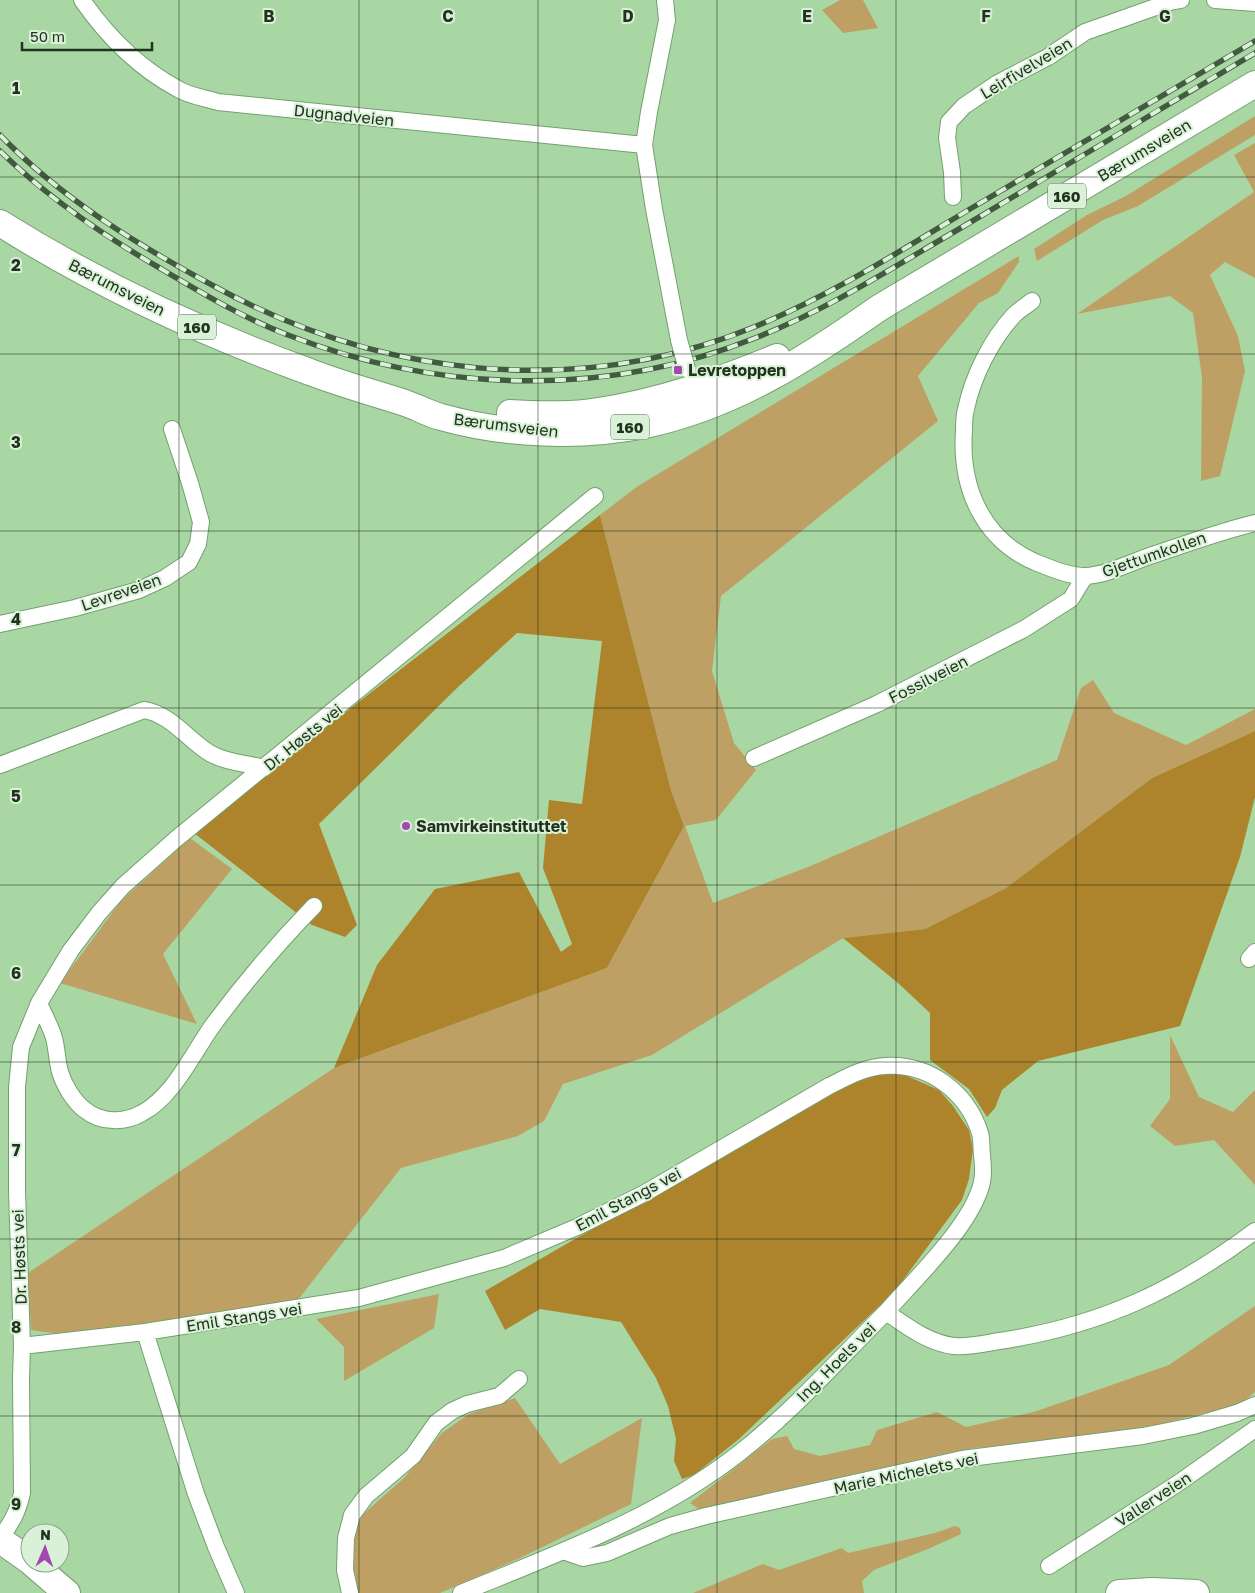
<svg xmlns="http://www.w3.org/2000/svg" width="1255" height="1593" font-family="'Golos Text',sans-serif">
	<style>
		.green { fill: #bfa064 }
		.forest { fill: #ad842b }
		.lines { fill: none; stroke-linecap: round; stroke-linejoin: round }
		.street-casing { stroke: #73a06f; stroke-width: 18 }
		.primary-casing { stroke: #73a06f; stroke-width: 28 }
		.street { stroke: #fff; stroke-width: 16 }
		.primary { stroke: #fff; stroke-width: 26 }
		.rail-casing { stroke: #425b40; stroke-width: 5.5 }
		.rail { stroke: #d9f1d7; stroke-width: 4; stroke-dasharray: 11; stroke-linecap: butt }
		.street-bridge-casing { stroke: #73a06f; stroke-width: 18; stroke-linecap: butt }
		.street-bridge { stroke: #fff; stroke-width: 16 }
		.grid { fill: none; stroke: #21331f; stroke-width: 1; stroke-opacity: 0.55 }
		.poi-dot { fill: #a447b1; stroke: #d9f1d7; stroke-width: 2 }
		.labels { text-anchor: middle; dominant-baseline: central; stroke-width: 4; stroke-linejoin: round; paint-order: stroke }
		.shield { fill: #d9f1d7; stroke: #586c56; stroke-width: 1 }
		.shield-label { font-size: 15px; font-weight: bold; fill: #21331f }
		.street-label { font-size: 16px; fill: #21331f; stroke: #d9f1d7 }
		.poi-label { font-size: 16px; font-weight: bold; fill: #21331f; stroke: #d9f1d7; text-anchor: start }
		.grid-label { font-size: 16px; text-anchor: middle; font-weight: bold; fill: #21331f; stroke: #d9f1d7; stroke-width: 4; stroke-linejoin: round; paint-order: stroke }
	</style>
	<rect width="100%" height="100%" fill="#a8d7a4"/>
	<path class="green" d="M 840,0 L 863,0 L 878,28 L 843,33 L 822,10 Z
		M 1255,116 L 1255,135 L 1138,206 L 1103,220 L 1037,261 L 1034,249 L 1087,215 L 1126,196 Z
		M 1255,143 L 1255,278 L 1225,262 L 1210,275 L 1238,336 L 1245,371 L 1220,476 L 1201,481 L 1202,378 L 1193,313 L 1170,296 L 1077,314 L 1254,192 L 1234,155 Z
		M 1019,256 L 1019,262 L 998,293 L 979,303 L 918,376 L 938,421 L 721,596 L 712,671 L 734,743 L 756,770 L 716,820 L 685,826 L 713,903 L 808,867 L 1057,760 L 1081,688 L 1093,680 L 1114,713 L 1186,745 L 1255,709 L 1255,731 L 1152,778 L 1006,888 L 925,929 L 843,938 L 652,1055 L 563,1084 L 544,1121 L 518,1136 L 401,1168 L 290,1310 L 93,1339 L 31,1330 L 28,1273 L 334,1068 L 607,968 L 684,826 L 671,790 L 600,515 L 638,486 Z
		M 190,838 L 232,869 L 163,954 L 197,1024 L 60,983 L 121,901 Z
		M 1170,1035 L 1199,1097 L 1233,1112 L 1255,1090 L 1255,1185 L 1214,1140 L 1175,1146 L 1150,1126 L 1170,1099 Z
		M 439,1294 L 434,1328 L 344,1381 L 344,1347 L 316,1319 Z
		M 1255,1306 L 1255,1392 L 1240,1404 L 1156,1425 L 1045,1441 L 974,1448 L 952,1452 L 699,1509 L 690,1503 L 772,1439 L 787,1436 L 794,1449 L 820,1456 L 870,1445 L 877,1430 L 937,1412 L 966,1427 L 1034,1412 L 1169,1365 Z
		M 515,1398 L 560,1464 L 642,1418 L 631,1504 L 518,1559 L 440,1593 L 359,1593 L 349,1570 L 352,1537 L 361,1516 L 404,1478 L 442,1433 L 469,1414 Z
		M 955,1526 L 960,1528 L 961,1534 L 928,1549 L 874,1570 L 862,1581 L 864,1593 L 693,1593 L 763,1564 L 779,1570 L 842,1548 L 848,1553 L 935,1533 Z"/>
	<path class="forest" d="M 600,515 L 671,790 L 684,826 L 607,968 L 334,1068 L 377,965 L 435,889 L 519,872 L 561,952 L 572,944 L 543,868 L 549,800 L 582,804 L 602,641 L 517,633 L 457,688 L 319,824 L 357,925 L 345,937 L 312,925 L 194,833 L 267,773 Z
		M 1255,731 L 1255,797 L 1240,857 L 1180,1026 L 1038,1061 L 1002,1090 L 995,1108 L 987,1117 L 969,1089 L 930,1060 L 930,1013 L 898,983 L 843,938 L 925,929 L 1006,888 L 1152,778 Z
		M 891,1069 L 939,1090 L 953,1106 L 969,1130 L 973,1149 L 969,1179 L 962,1200 L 895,1291 L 739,1439 L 694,1475 L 682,1479 L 674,1461 L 676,1439 L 668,1406 L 656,1378 L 621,1322 L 540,1309 L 505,1330 L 485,1291 L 831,1091 Z"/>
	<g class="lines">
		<g class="street-casing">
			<path id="street" d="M 82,0 C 107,36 139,68 178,89 C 189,96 206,98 218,102 L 644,145
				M 665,0 L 667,20 L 649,112 L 644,145 L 654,209 L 679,340
				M 1215,0 L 1255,3
				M 953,197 L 952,172 L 947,138 L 949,122 L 964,106 L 998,83 L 1048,57 L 1085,32 L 1170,2 L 1181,0
				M 1032,301 C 1026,306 1019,310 1014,315 C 991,340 973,376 966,409 C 964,416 964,424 964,431 C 960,487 982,539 1035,562 C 1050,568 1068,576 1085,576 C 1106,575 1127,564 1147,557 C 1183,545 1218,532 1255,523
				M 0,624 L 75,608 L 139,590 L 165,578 L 189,562 L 198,544 L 201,522 L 190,483 L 172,429
				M 754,758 L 877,704 L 1024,629 L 1071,599 L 1085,576
				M 0,765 L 144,710 C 169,714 185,736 205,750 C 221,762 245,763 264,768
				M 1249,959 L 1255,952
				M 39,1003 C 44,1015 51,1027 54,1038 C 57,1049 57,1061 60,1072 C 64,1085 74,1102 85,1110 C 101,1123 125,1123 142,1113 C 173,1097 193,1053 213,1025 C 244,983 278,943 314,906
				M 145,1332 L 196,1494 L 216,1547 L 236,1593
				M 22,1346 L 145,1332 L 359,1298 L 504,1258 L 577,1227 L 645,1193 L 829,1086 C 847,1077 865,1067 885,1066 C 929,1063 967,1092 980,1133 C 982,1139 981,1148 982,1155 C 983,1164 984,1173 982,1182 C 973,1224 915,1279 886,1312
				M 0,1538 C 12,1523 18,1511 22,1493 L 21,1378 L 22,1346 L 17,1191 L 17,1087 L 21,1047 L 39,1003 L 71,950 L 99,913 L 123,886 L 176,839 L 595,496
				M 563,1551 L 583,1558 L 607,1553 L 670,1526 L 706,1516 L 962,1459 L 1143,1436 L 1193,1426 L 1237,1413 L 1255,1405
				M 1049,1566 L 1177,1484 L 1255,1429
				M 350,1593 L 345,1570 L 346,1538 L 352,1515 L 366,1496 L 413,1456 L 436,1423 L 452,1411 L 467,1404 L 499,1396 L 519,1379
				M 461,1593 C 556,1554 656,1518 738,1454 C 792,1412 838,1360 886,1312 C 907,1326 928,1343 954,1346 C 968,1348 991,1342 1006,1340 C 1104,1324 1176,1290 1255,1231"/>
		</g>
		<g class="primary-casing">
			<path id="primary" d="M 0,223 C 97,284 202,333 310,372 C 341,384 374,393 405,403 C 417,407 429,414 441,417 C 505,435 580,438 645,425 C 734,406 805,360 879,308 L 1255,84
				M 510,413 C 538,414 569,416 598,411 C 660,402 719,381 777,357
				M 0,1540 L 30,1561
				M 32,1563 L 67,1593
				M 1119,1593 L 1152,1591 L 1196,1593"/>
		</g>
		<use href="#street" class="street"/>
		<use href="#primary" class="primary"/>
		<g class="rail-casing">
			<path id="rail" d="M 0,135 C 61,198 136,244 212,285 C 378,377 576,400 754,327 C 830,296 900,251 970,209 C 1065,153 1160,97 1255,41
				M 0,151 C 47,197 101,234 158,267 C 200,292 243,318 288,335 C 437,393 606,398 755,338 C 827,310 892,268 959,229 C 1058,171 1156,111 1255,53"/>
		</g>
		<use href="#rail" class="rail"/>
		<g class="street-bridge-casing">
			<path id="street-bridge" d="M 679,340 L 687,369"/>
		</g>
		<use href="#street-bridge" class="street-bridge"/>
	</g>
	<path class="grid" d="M 179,0 L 179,1593M 359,0 L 359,1593M 538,0 L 538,1593M 717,0 L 717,1593M 896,0 L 896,1593M 1076,0 L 1076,1593M 0,177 L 1255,177M 0,354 L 1255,354M 0,531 L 1255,531M 0,708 L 1255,708M 0,885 L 1255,885M 0,1062 L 1255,1062M 0,1239 L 1255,1239M 0,1416 L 1255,1416"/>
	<g class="poi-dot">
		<rect x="673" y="365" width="10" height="10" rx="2.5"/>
		<circle cx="406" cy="826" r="5"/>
	</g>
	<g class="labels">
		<g class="shield">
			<rect x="1048" y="183.5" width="38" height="25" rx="4"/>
			<rect x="178" y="314.5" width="38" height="25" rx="4"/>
			<rect x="611" y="414.5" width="38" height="25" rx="4"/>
		</g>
		<g class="shield-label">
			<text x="1067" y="196">160</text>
			<text x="197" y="327">160</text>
			<text x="630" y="427">160</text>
		</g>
		<g class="street-label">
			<text transform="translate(1026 68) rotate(-31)">Leirfivelveien</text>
			<text transform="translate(344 115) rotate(6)">Dugnadveien</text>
			<text transform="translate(1144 150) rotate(-31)">Bærumsveien</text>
			<text transform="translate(117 287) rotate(27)">Bærumsveien</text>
			<text transform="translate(506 425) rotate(7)">Bærumsveien</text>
			<text transform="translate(1154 554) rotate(-19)">Gjettumkollen</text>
			<text transform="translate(121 592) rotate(-19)">Levreveien</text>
			<text transform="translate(928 679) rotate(-27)">Fossilveien</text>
			<text transform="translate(303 737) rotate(-39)">Dr. Høsts vei</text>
			<text transform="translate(628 1199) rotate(-28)">Emil Stangs vei</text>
			<text transform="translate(19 1257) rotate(-92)">Dr. Høsts vei</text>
			<text transform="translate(244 1317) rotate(-9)">Emil Stangs vei</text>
			<text transform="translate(836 1362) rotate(-45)">Ing. Hoels vei</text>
			<text transform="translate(906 1473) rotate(-12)">Marie Michelets vei</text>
			<text transform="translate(1153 1499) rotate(-33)">Vallerveien</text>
		</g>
		<g class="poi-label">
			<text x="688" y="370">Levretoppen</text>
			<text x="416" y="826">Samvirkeinstituttet</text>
		</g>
	</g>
	<g class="grid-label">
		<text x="269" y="22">B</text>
		<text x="448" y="22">C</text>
		<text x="628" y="22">D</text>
		<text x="807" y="22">E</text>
		<text x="986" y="22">F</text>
		<text x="1165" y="22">G</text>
		<text x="16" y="94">1</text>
		<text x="16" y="271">2</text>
		<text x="16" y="448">3</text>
		<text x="16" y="625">4</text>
		<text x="16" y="802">5</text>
		<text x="16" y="979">6</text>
		<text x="16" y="1156">7</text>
		<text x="16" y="1333">8</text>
		<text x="16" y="1510">9</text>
	</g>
	<g transform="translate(45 1548) rotate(2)"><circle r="24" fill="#d9f1d7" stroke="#8fa58d"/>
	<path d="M0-4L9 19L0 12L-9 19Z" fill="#a447b1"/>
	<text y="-8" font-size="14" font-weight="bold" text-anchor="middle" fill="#21331f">N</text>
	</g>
	<path d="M22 42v8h130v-8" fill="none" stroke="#21331f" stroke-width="2.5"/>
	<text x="30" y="42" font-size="15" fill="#21331f" stroke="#d9f1d7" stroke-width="4" paint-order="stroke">50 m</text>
</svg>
